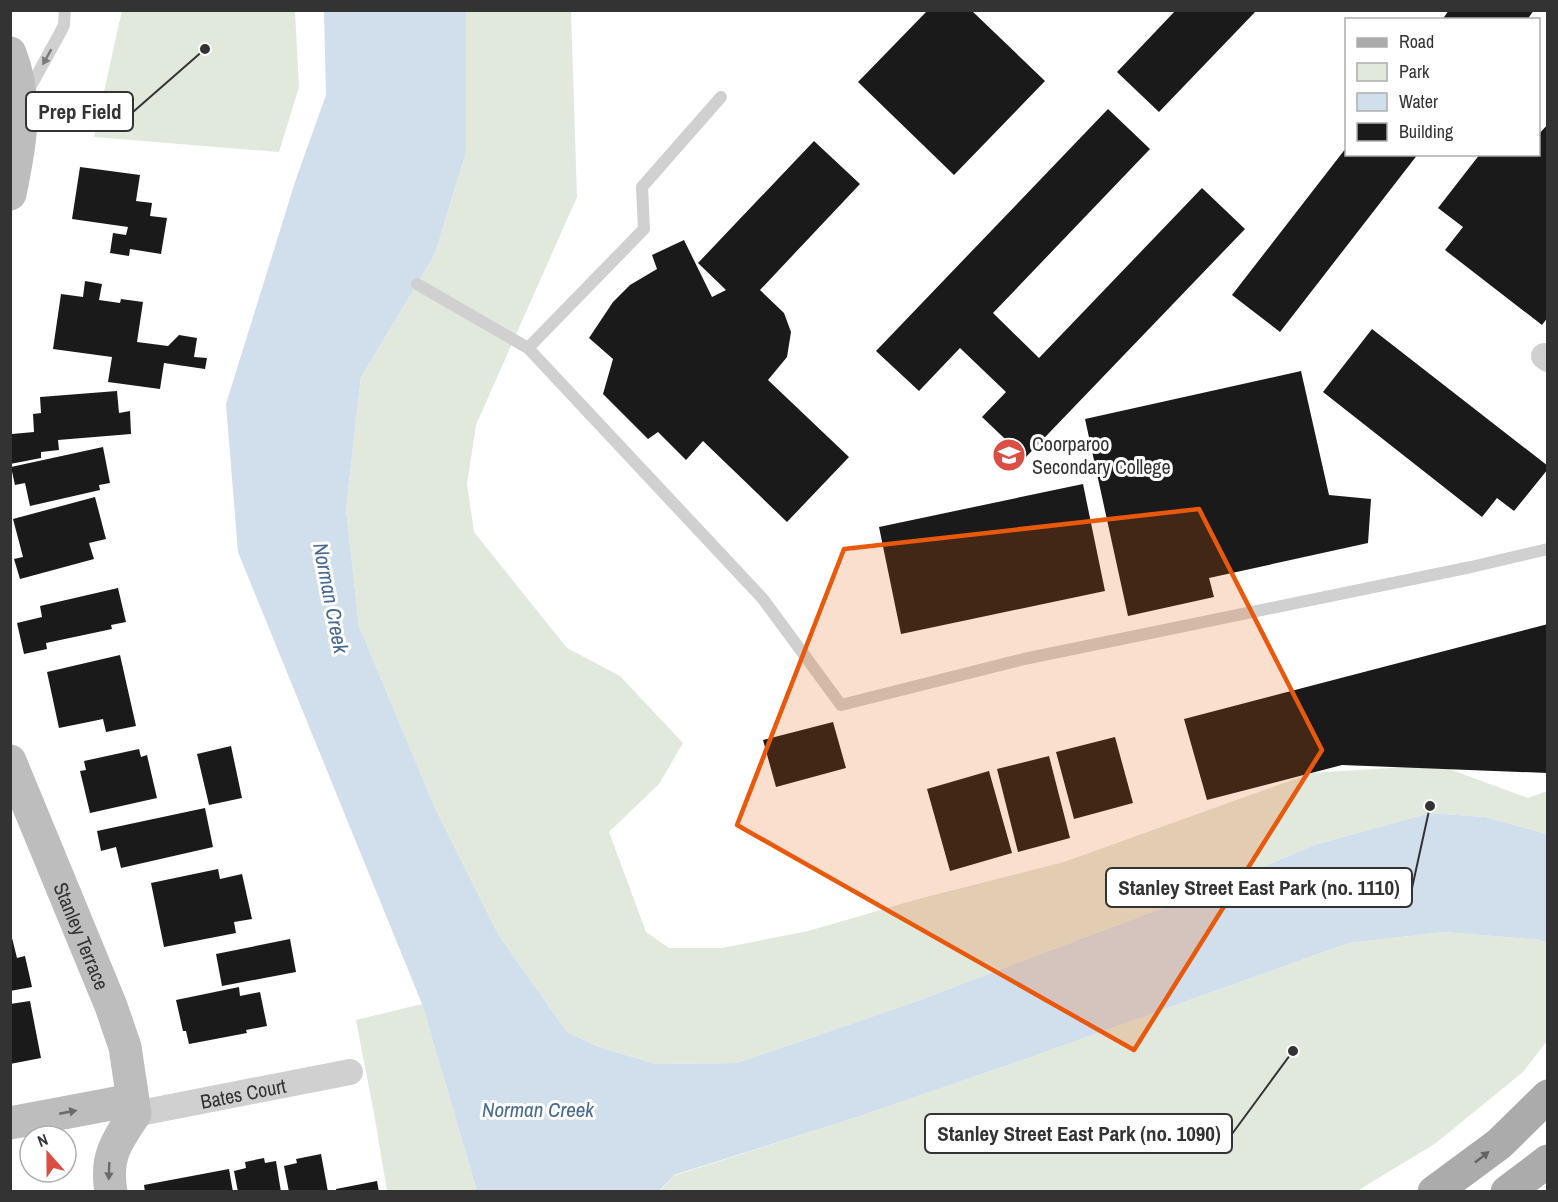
<svg xmlns="http://www.w3.org/2000/svg" width="1558" height="1202" font-family="'Archivo Narrow',sans-serif">
	<style>
		.green { fill: #e1e9dd }
		.water { fill: #d1deec }
		.building { fill: #1a1a1a }
		.lines { fill: none; stroke-linecap: round; stroke-linejoin: round }
		.lane { stroke: #d0d0d0; stroke-width: 12 }
		.street { stroke: #d0d0d0; stroke-width: 26 }
		.secondary { stroke: #bdbdbd; stroke-width: 33 }
		.primary { stroke: #ababab; stroke-width: 33 }
		.oneway { fill: #7a7a7a }
		.oneway2 { fill: #6a6a6a }
		.oneway3 { fill: #636363 }
		.marked { fill: #e8590c; fill-opacity: 0.2; stroke: #e8590c; stroke-width: 4.5; stroke-linejoin: round }
		.labels { text-anchor: middle; dominant-baseline: central; stroke-width: 6; stroke-linejoin: round; paint-order: stroke }
		.poi-label { font-size: 20px; fill: #333; stroke: #fff; text-anchor: start }
		.street-label { font-size: 20px; fill: #333; stroke: #fff }
		.water-label { font-size: 21px; font-style: italic; fill: #456991; stroke: #fff }
		.leader { fill: none; stroke: #333; stroke-width: 2 }
		.callout-dot { fill: #333; stroke: #fff; stroke-width: 2 }
		.callout { fill: #fff; stroke: #333; stroke-width: 2 }
		.callout-label { font-size: 21px; text-anchor: middle; font-weight: bold; fill: #333 }
	</style>
	<rect width="100%" height="100%" fill="#fff"/>
	<path class="green" d="M 122,10 L 295,11 L 299,87 L 279,152 L 94,137 Z
		M 466,11 L 571,11 L 577,197 L 476,425 L 467,484 L 474,532 L 567,648 L 620,676 L 683,743 L 659,784 L 609,832 L 646,932 L 669,948 L 722,948 L 808,931 L 922,898 L 1064,862 L 1312,773 L 1438,765 L 1528,798 L 1547,791 L 1547,834 L 1485,817 L 1430,813 L 1314,845 L 1192,897 L 909,1004 L 737,1063 L 656,1064 L 599,1047 L 567,1032 L 498,934 L 435,808 L 359,626 L 346,509 L 361,377 L 435,254 L 466,152 Z
		M 1444,932 L 1540,940 L 1547,943 L 1547,1041 L 1523,1072 L 1436,1143 L 1357,1191 L 659,1192 L 673,1176 L 854,1118 L 1017,1062 L 1349,943 Z
		M 422,1004 L 477,1191 L 387,1191 L 375,1119 L 356,1020 Z"/>
	<path class="water" d="M 324,11 L 466,11 L 466,152 L 435,254 L 361,377 L 346,509 L 359,626 L 435,808 L 498,934 L 567,1032 L 599,1047 L 656,1064 L 737,1063 L 909,1004 L 1192,897 L 1314,845 L 1430,813 L 1485,817 L 1547,834 L 1547,943 L 1540,940 L 1444,932 L 1349,943 L 1017,1062 L 854,1118 L 674,1175 L 659,1191 L 477,1191 L 422,1004 L 238,552 L 226,404 L 296,179 L 326,95 Z"/>
	<path class="building" d="M 928,10 L 971,10 L 1045,81 L 954,175 L 858,82 Z
		M 1176,10 L 1257,10 L 1159,112 L 1117,72 Z
		M 1449,10 L 1534,10 L 1527,20 L 1442,20 Z
		M 1108,109 L 1150,149 L 993,313 L 1039,358 L 1202,188 L 1245,229 L 1025,458 L 982,417 L 1006,392 L 960,348 L 919,391 L 876,351 Z
		M 1548,124 L 1548,317 L 1542,325 L 1445,250 L 1463,227 L 1438,208 L 1480,154 L 1538,154 L 1538,135 Z
		M 814,141 L 860,184 L 760,290 L 784,313 L 791,332 L 787,357 L 768,380 L 849,457 L 787,522 L 703,441 L 686,460 L 658,432 L 648,439 L 603,394 L 613,359 L 589,338 L 613,302 L 630,285 L 657,269 L 652,255 L 684,240 L 712,297 L 726,290 L 698,263 Z
		M 1346,148 L 1346,154 L 1418,154 L 1280,332 L 1232,295 Z
		M 80,167 L 140,175 L 136,201 L 152,203 L 150,216 L 167,218 L 161,254 L 130,249 L 129,256 L 110,253 L 113,233 L 126,235 L 128,227 L 72,219 Z
		M 85,281 L 102,284 L 99,300 L 120,303 L 121,299 L 143,302 L 137,342 L 168,346 L 179,335 L 197,338 L 194,357 L 207,358 L 205,369 L 164,363 L 160,389 L 108,382 L 112,357 L 53,349 L 61,294 L 83,297 Z
		M 1372,329 L 1548,466 L 1548,469 L 1514,511 L 1497,498 L 1482,517 L 1323,392 Z
		M 1301,371 L 1329,495 L 1371,499 L 1368,543 L 1209,578 L 1214,597 L 1128,616 L 1085,419 Z
		M 117,391 L 119,413 L 130,411 L 131,434 L 58,440 L 59,450 L 41,452 L 41,458 L 10,464 L 12,434 L 34,432 L 33,414 L 41,413 L 40,397 Z
		M 103,447 L 110,483 L 99,485 L 100,490 L 30,506 L 25,483 L 15,485 L 11,467 Z
		M 1083,484 L 1105,591 L 901,634 L 879,527 Z
		M 95,497 L 106,539 L 89,543 L 94,559 L 20,579 L 14,559 L 23,557 L 13,519 Z
		M 118,588 L 126,622 L 111,625 L 112,629 L 46,643 L 47,649 L 24,654 L 17,623 L 42,617 L 40,606 Z
		M 1548,624 L 1548,773 L 1342,765 L 1207,800 L 1184,719 Z
		M 120,655 L 136,726 L 106,732 L 103,719 L 59,728 L 47,672 Z
		M 833,722 L 846,768 L 776,787 L 763,740 Z
		M 1115,737 L 1133,803 L 1074,819 L 1056,752 Z
		M 231,746 L 242,798 L 209,805 L 197,754 Z
		M 139,749 L 141,757 L 147,755 L 157,798 L 90,813 L 80,771 L 86,770 L 84,761 Z
		M 1049,756 L 1070,838 L 1018,852 L 997,769 Z
		M 989,771 L 1012,853 L 950,871 L 927,789 Z
		M 205,808 L 213,847 L 121,868 L 116,847 L 101,851 L 97,831 Z
		M 218,869 L 220,879 L 242,874 L 252,919 L 234,922 L 236,933 L 164,947 L 151,883 Z
		M 10,930 L 17,958 L 25,956 L 32,987 L 10,991 Z
		M 290,939 L 296,972 L 222,986 L 216,954 Z
		M 239,987 L 240,996 L 260,992 L 267,1026 L 246,1030 L 247,1033 L 189,1044 L 186,1031 L 183,1031 L 176,1000 Z
		M 30,1001 L 41,1058 L 10,1064 L 10,1004 Z
		M 321,1154 L 328,1192 L 289,1192 L 284,1166 L 297,1163 L 296,1159 Z
		M 264,1158 L 265,1163 L 276,1161 L 281,1192 L 238,1192 L 234,1171 L 246,1168 L 245,1162 Z
		M 229,1169 L 233,1192 L 145,1192 L 144,1185 Z
		M 377,1181 L 379,1192 L 336,1192 L 336,1189 Z"/>
	<g class="lines">
		<path class="lane" d="M 27,93 L 60,33 L 64,25 L 65,10
			M 721,97 L 642,187 L 644,229 L 528,348 L 763,599 L 841,705 L 1024,659 L 1471,567 L 1548,549
			M 417,284 L 528,348"/>
		<g class="street">
			<path d="M 1544,356 L 1548,359"/>
			<path id="s1" d="M 135,1114 L 350,1072"/>
		</g>
		<g class="secondary">
			<path d="M 10,53 C 29,101 20,146 10,194"/>
			<path id="s2" d="M 10,761 L 111,1006 L 125,1047 L 135,1114 C 116,1142 105,1157 111,1192"/>
			<path d="M 10,1123 L 132,1100"/>
		</g>
		<path class="primary" d="M 1434,1192 L 1499,1144 L 1548,1096
			M 1507,1192 L 1548,1161"/>
	</g>
	<defs><path id="oneway-solid" d="M-6-.8H1V-3.2L6.5 0L1 3.2V.8H-6Z" transform="scale(1.5)"/></defs>
	<use class="oneway" href="#oneway-solid" transform="translate(47 57) rotate(119)"/>
	<g class="oneway2">
		<use href="#oneway-solid" transform="translate(68 1112) rotate(-11)"/>
		<use href="#oneway-solid" transform="translate(109 1171) rotate(92)"/>
	</g>
	<use class="oneway3" href="#oneway-solid" transform="translate(1482 1157) rotate(-38)"/>
	<path class="marked" d="M 1199,509 L 1322,750 L 1134,1050 L 737,825 L 844,549 Z"/>
	<defs>
		<g id="school-disc" transform="scale(1.725)"><circle r="9.5" fill="#da4e44" stroke="#fff"/><path d="M0-5L7-2L0 1L-7-2ZM-4 1L0 2.5L4 1V4Q0 6-4 4Z" fill="#fff"/></g>
	</defs>
	<g fill-rule="evenodd">
		<use href="#school-disc" x="1009" y="455"/>
	</g>
	<g class="labels">
		<g class="poi-label">
			<text x="1032" y="443">Coorparoo<tspan x="1032" dy="23">Secondary College</tspan></text>
		</g>
		<g class="street-label">
			<text stroke="none"><textPath href="#s2" startOffset="189">Stanley Terrace</textPath></text>
			<text stroke="none"><textPath href="#s1" startOffset="110">Bates Court</textPath></text>
		</g>
		<g class="water-label">
			<text transform="translate(331 598) rotate(79)">Norman Creek</text>
			<text x="538" y="1109">Norman Creek</text>
		</g>
	</g>
	<path class="leader" d="M205 49L133 112M1430 806L1412 888M1293 1051L1232 1134"/>
	<g class="callout-dot">
		<circle cx="205" cy="49" r="6"/>
		<circle cx="1430" cy="806" r="6"/>
		<circle cx="1293" cy="1051" r="6"/>
	</g>
	<g class="callout">
		<rect x="26" y="92" width="107" height="39" rx="6"/>
		<rect x="1106" y="868" width="306" height="39" rx="6"/>
		<rect x="925" y="1114" width="307" height="39" rx="6"/>
	</g>
	<g class="callout-label">
		<text x="80" y="119">Prep Field</text>
		<text x="1259" y="895">Stanley Street East Park (no. 1110)</text>
		<text x="1079" y="1141">Stanley Street East Park (no. 1090)</text>
	</g>
	<rect width="1558" height="1202" fill="none" stroke="#333333" stroke-width="24"/>
	<rect x="1345" y="18" width="195" height="138" fill="#ffffff" stroke="#adadad" stroke-width="1.5"/>
	<rect x="1357" y="38" width="30" height="9" fill="#ababab" stroke="#adadad" stroke-width="1.5"/>
	<text x="1399" y="48" font-size="18" fill="#333333">Road</text>
	<rect x="1357" y="63" width="30" height="18" fill="#e1e9dd" stroke="#adadad" stroke-width="1.5"/>
	<text x="1399" y="78" font-size="18" fill="#333333">Park</text>
	<rect x="1357" y="93" width="30" height="18" fill="#d1deec" stroke="#adadad" stroke-width="1.5"/>
	<text x="1399" y="108" font-size="18" fill="#333333">Water</text>
	<rect x="1357" y="123" width="30" height="18" fill="#1a1a1a" stroke="#adadad" stroke-width="1.5"/>
	<text x="1399" y="138" font-size="18" fill="#333333">Building</text>
	<g transform="translate(48 1154) rotate(339)"><circle r="28" fill="#ffffff" stroke="#adadad" stroke-width="1.5"/>
	<path d="M0-4.5L10 22L0 15L-10 22Z" fill="#da4e44"/>
	<text y="-9" font-size="16" font-weight="bold" text-anchor="middle" fill="#333333">N</text>
	</g>
</svg>
